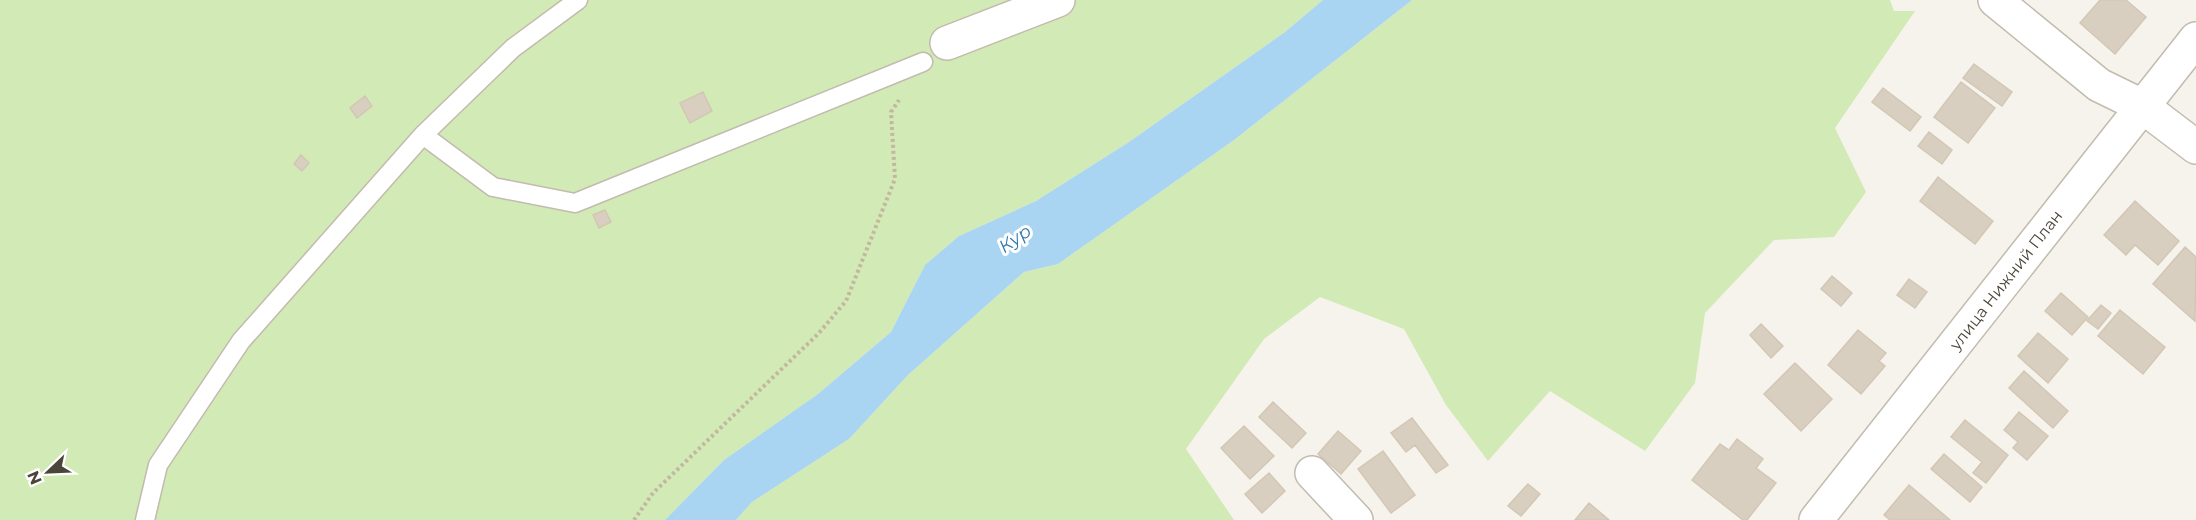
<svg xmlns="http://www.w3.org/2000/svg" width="2196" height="520" font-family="Montserrat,sans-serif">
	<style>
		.green { fill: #d2eab5 }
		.water { fill: #a9d4f2 }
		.building { fill: #d8cfc1; stroke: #d3c7b4; stroke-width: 1.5 }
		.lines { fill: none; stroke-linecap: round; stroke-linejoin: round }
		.service-casing { stroke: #c2bbae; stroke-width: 21 }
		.minor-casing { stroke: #c2bbae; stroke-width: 36 }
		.tertiary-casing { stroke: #c2bbae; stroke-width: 36 }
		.path { stroke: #c4b79f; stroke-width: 4; stroke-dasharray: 3 3; stroke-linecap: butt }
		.service { stroke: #fff; stroke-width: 18 }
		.minor { stroke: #fff; stroke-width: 33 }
		.tertiary { stroke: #fff; stroke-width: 33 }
		.labels { text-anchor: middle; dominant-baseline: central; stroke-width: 6; stroke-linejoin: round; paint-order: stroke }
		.street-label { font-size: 16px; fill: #4b4439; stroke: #fff }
		.water-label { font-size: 18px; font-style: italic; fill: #2e7ab2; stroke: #fff }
	</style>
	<rect width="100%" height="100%" fill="#f6f3ec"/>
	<path class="green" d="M 0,0 L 1323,0 L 1285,32 L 1129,142 L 1036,201 L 959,236 L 925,265 L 891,332 L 818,394 L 724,460 L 665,520 L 0,520 Z
		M 1412,0 L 1890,0 L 1894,11 L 1915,11 L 1835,128 L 1866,192 L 1834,237 L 1774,240 L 1705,313 L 1695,383 L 1645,451 L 1550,391 L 1488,461 L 1446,405 L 1404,329 L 1320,297 L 1264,339 L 1186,449 L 1234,520 L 736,520 L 752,502 L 849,439 L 908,375 L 1024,272 L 1058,264 L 1234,140 Z"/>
	<path class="water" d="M 1323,0 L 1412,0 L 1234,140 L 1058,264 L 1024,272 L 908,375 L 849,439 L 752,502 L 736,520 L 665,520 L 724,460 L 818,394 L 891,332 L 925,265 L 959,236 L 1036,201 L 1129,142 L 1285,32 Z"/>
	<path class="building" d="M 2100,0 L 2126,0 L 2146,17 L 2115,54 L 2080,23 Z
		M 1974,64 L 2012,92 L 2002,106 L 1963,78 Z
		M 1961,82 L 1995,108 L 1968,143 L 1934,117 Z
		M 1883,88 L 1921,117 L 1910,131 L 1872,102 Z
		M 703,92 L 712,111 L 690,123 L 680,103 Z
		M 365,96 L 372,106 L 357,118 L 350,108 Z
		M 1929,132 L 1952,150 L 1942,164 L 1918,146 Z
		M 301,155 L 309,163 L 302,171 L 294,164 Z
		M 1938,177 L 1993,221 L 1975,244 L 1920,201 Z
		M 2135,201 L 2179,241 L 2158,265 L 2135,245 L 2126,255 L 2104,235 Z
		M 605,210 L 611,222 L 599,228 L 593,215 Z
		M 2185,247 L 2196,257 L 2195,321 L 2153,284 Z
		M 1832,276 L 1852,293 L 1841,306 L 1821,289 Z
		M 1909,279 L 1927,292 L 1915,308 L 1897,295 Z
		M 2061,293 L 2088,317 L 2072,335 L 2045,311 Z
		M 2101,305 L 2111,313 L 2098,329 L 2087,321 Z
		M 2120,310 L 2165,347 L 2143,374 L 2098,336 Z
		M 1761,324 L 1783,346 L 1771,358 L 1750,335 Z
		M 1858,330 L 1886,353 L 1879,361 L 1885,366 L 1861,394 L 1828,365 Z
		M 2038,333 L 2068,359 L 2048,383 L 2018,356 Z
		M 1795,363 L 1832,399 L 1801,431 L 1764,394 Z
		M 2024,371 L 2068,411 L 2053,428 L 2009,388 Z
		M 1273,402 L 1306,433 L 1292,448 L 1259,417 Z
		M 2019,412 L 2048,436 L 2027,460 L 2013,448 L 2018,442 L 2004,430 Z
		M 1412,418 L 1448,465 L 1436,473 L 1415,445 L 1406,452 L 1391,433 Z
		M 1965,420 L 2008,455 L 1986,483 L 1973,473 L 1982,462 L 1951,437 Z
		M 1244,426 L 1274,456 L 1250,479 L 1221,448 Z
		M 1338,431 L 1361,451 L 1341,474 L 1318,454 Z
		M 1737,439 L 1763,459 L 1756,468 L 1776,483 L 1747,520 L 1743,520 L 1692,480 L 1720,444 L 1729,450 Z
		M 1383,451 L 1415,495 L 1391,513 L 1358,469 Z
		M 1944,454 L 1982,487 L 1970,502 L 1931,469 Z
		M 1269,473 L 1285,491 L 1262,513 L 1245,494 Z
		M 1528,484 L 1540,494 L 1521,516 L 1508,506 Z
		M 1909,485 L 1950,520 L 1890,520 L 1884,515 Z
		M 1589,503 L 1609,520 L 1575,520 Z"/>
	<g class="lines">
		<g class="service-casing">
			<path id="service" d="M 423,135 L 513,48 L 578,0
				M 145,520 L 158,465 L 241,341 L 423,135 L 493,187 L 575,203 L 923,62"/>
		</g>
		<g class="minor-casing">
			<path id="minor" d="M 947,43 L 1058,0
				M 1312,473 L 1356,520
				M 1816,520 L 2196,39"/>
		</g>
		<g class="tertiary-casing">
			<path id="tertiary" d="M 1995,0 L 2099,85 L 2142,106 L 2196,147"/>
		</g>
		<path class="path" d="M 634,520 L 653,493 L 819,333 L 846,301 L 895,179 L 891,112 L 899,100"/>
		<use href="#service" class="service"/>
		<use href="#minor" class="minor"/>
		<use href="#tertiary" class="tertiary"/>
	</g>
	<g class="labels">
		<g class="street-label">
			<text transform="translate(2006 280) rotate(-52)">улица Нижний План</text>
		</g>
		<g class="water-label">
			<text transform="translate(1015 239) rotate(-35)">Кур</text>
		</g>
	</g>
	<g transform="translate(48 472) rotate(247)" stroke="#ffffff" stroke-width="4.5" paint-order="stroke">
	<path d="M0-4.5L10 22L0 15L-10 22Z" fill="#4b4439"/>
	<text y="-9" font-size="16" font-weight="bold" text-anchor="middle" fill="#4b4439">N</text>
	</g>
</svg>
